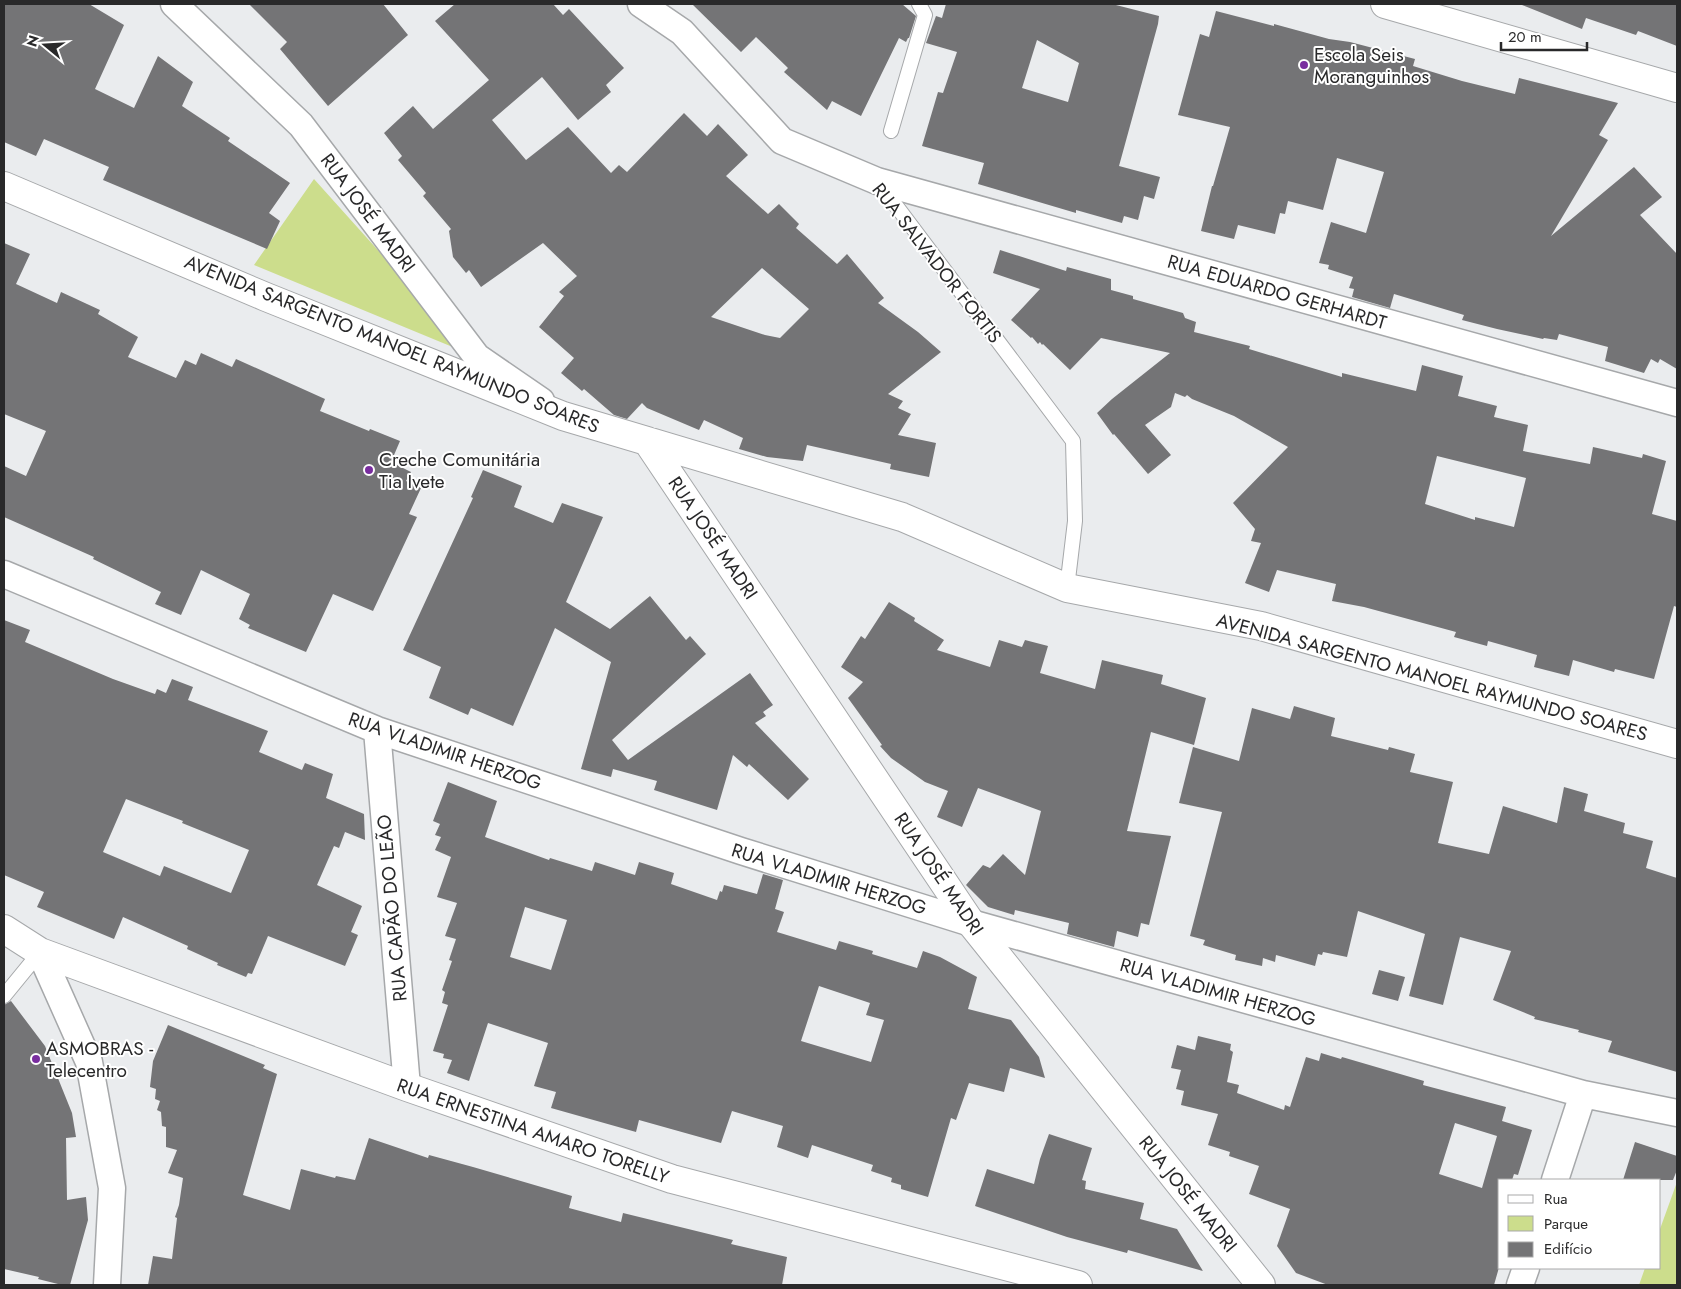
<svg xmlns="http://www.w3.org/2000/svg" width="1681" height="1289" font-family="Jost,sans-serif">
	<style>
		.green { fill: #ccdd8c }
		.building { fill: #747476; fill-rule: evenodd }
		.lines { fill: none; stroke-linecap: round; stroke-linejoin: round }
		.lane-casing { stroke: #a6a8aa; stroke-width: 16 }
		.street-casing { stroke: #a6a8aa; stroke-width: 29 }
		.secondary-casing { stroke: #a6a8aa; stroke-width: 30 }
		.lane { stroke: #fff; stroke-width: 14 }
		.street { stroke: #fff; stroke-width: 26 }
		.secondary { stroke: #fff; stroke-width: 28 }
		.poi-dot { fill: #792d9f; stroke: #fff; stroke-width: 2 }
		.labels { text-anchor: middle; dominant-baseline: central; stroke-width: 4; stroke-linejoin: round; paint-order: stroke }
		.poi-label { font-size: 19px; fill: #29292a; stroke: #fff; text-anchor: start }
		.street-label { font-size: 19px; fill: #29292a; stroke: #fff }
	</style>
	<rect width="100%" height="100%" fill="#eaecee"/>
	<path class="green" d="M 314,179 L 472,355 L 254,265 Z
		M 1677,1182 L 1677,1285 L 1639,1285 L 1645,1268 L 1660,1268 L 1660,1229 Z"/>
	<path class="building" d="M 4,4 L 89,4 L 124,25 L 95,89 L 134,108 L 158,56 L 193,82 L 182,106 L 230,138 L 228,141 L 290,183 L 269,213 L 280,221 L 267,249 L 103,180 L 109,167 L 44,139 L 36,156 L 4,142 Z
		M 249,4 L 383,4 L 408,35 L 328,106 L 280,49 L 287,42 Z
		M 455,4 L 553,4 L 563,15 L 569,9 L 624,68 L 606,85 L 611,92 L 578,120 L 542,77 L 492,120 L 526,160 L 568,127 L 611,173 L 619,165 L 627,172 L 684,113 L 707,136 L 718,124 L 748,155 L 726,176 L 768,214 L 779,204 L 799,224 L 796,228 L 837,264 L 847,254 L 884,298 L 878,303 L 918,332 L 941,352 L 888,394 L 903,401 L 898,408 L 911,414 L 898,435 L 936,443 L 929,477 L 890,469 L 891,464 L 807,445 L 803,461 L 767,457 L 739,449 L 743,438 L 704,420 L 699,430 L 647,408 L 642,403 L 627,419 L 614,415 L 584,389 L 582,391 L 561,373 L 574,358 L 539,327 L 564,296 L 559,292 L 577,276 L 543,243 L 481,287 L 469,270 L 466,273 L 453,257 L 449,231 L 451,229 L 423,196 L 426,193 L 398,160 L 402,156 L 384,133 L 413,106 L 433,129 L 489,80 L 435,21 ZM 762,268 L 809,309 L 780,338 L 765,335 L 711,317 Z
		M 692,4 L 902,4 L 916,16 L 909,38 L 908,38 L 906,42 L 899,38 L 861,116 L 832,101 L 827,110 L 784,72 L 788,68 L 756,37 L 741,52 Z
		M 946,4 L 1112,4 L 1159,16 L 1158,24 L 1119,166 L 1160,177 L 1154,199 L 1144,196 L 1138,220 L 1124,216 L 1122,223 L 1076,210 L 1076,213 L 978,184 L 984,163 L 922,146 L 938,92 L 943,93 L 957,52 L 926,43 L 936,16 L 942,18 ZM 1037,40 L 1079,63 L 1068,102 L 1022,88 Z
		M 1522,4 L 1677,4 L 1677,46 L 1638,31 L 1636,35 L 1586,18 L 1582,29 L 1522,5 Z
		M 1216,11 L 1274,26 L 1274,24 L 1329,39 L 1350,42 L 1415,59 L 1413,66 L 1462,81 L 1515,94 L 1519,78 L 1618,103 L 1599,135 L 1608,140 L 1551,236 L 1634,167 L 1662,197 L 1640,215 L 1677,254 L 1677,369 L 1660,359 L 1658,363 L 1651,359 L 1644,373 L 1605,361 L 1608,347 L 1559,334 L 1557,340 L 1544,338 L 1543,339 L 1497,329 L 1462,320 L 1464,315 L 1394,294 L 1390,308 L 1352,297 L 1354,289 L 1349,288 L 1353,277 L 1328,269 L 1329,265 L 1319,263 L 1331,222 L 1366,233 L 1384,172 L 1337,158 L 1323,210 L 1288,201 L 1285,214 L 1280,213 L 1275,234 L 1238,225 L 1234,239 L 1201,231 L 1212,186 L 1213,186 L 1230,127 L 1178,115 L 1200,34 L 1209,37 Z
		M 4,243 L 30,254 L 16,284 L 57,303 L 61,292 L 100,310 L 98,314 L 138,337 L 128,357 L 176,378 L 185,360 L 196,365 L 201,353 L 232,367 L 236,359 L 325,399 L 320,411 L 369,431 L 370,429 L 400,441 L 391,462 L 411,472 L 406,481 L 421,488 L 409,514 L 417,517 L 373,611 L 333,594 L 306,652 L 248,628 L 250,625 L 239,619 L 250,594 L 201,570 L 181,615 L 155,604 L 161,592 L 93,559 L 94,557 L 4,517 L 4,466 L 26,476 L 46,431 L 4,414 Z
		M 1000,250 L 1066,271 L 1067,267 L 1111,279 L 1111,290 L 1133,296 L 1133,299 L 1183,313 L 1185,318 L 1196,322 L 1194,332 L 1250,346 L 1249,349 L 1342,377 L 1342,373 L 1416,391 L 1422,365 L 1463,376 L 1458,396 L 1497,406 L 1494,417 L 1528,425 L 1523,451 L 1590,464 L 1593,447 L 1642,458 L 1643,454 L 1666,461 L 1652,514 L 1677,521 L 1677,607 L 1674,606 L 1654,679 L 1615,669 L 1614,672 L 1573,660 L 1569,676 L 1534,667 L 1537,655 L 1488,641 L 1487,646 L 1454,637 L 1456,632 L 1364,607 L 1332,601 L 1336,584 L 1277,570 L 1269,592 L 1245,583 L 1261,543 L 1251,541 L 1255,529 L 1233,503 L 1288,447 L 1234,416 L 1192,399 L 1187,395 L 1185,397 L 1175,393 L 1171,407 L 1145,425 L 1171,455 L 1148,474 L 1114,434 L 1113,435 L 1097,413 L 1112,399 L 1170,353 L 1101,338 L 1070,370 L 1043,344 L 1042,345 L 1040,342 L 1038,344 L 1032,337 L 1031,338 L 1011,320 L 1040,289 L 993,273 ZM 1437,456 L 1526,478 L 1514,527 L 1475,517 L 1475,520 L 1425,504 Z
		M 483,470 L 522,486 L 514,507 L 553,523 L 562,503 L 603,517 L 566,602 L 610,629 L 650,596 L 686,640 L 690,636 L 706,654 L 612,740 L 628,760 L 750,673 L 773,705 L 763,712 L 766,716 L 755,723 L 809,779 L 788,800 L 749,764 L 747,767 L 733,755 L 717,810 L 654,790 L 657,781 L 613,769 L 611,777 L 581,769 L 611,662 L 555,628 L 513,726 L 471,708 L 468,715 L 429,698 L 441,667 L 403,650 L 473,498 L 471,497 Z
		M 889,602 L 915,618 L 914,621 L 944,640 L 937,650 L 990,667 L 999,640 L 1022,647 L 1025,640 L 1048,646 L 1040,673 L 1095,689 L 1102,660 L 1163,675 L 1161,684 L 1206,698 L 1194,745 L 1151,732 L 1127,831 L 1171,836 L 1149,925 L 1141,923 L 1138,937 L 1117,931 L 1114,947 L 1067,934 L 1069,923 L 1015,910 L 1014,915 L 988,907 L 966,885 L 983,865 L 990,868 L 1003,854 L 1025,875 L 1041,811 L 978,788 L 962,827 L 937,817 L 948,791 L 925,782 L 891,758 L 880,746 L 882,745 L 848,698 L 863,682 L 841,667 L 861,636 L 865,639 Z
		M 4,620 L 30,630 L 25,642 L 113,679 L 155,694 L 157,689 L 166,693 L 172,679 L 193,687 L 188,700 L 268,731 L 259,752 L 302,770 L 305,763 L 333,774 L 326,798 L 364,814 L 365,840 L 345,832 L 339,848 L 334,846 L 317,885 L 362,906 L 351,932 L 358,935 L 345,966 L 268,936 L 252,974 L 248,973 L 246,977 L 217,965 L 218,963 L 187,949 L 188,946 L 123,917 L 114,939 L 37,907 L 44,892 L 4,875 ZM 126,799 L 183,821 L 182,823 L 249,850 L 231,893 L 164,866 L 160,876 L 103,852 Z
		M 1294,706 L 1335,718 L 1331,736 L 1388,750 L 1389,747 L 1415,754 L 1410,772 L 1453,782 L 1438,843 L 1489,854 L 1503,806 L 1557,823 L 1564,787 L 1588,794 L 1584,811 L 1625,823 L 1623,833 L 1653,841 L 1646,868 L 1677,878 L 1677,1072 L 1608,1052 L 1612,1041 L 1578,1032 L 1579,1030 L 1534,1019 L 1535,1017 L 1493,1000 L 1511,951 L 1460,937 L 1443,1005 L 1409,996 L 1425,934 L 1358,911 L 1347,957 L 1323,952 L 1322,955 L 1318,954 L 1315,966 L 1276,955 L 1275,962 L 1263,958 L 1262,966 L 1235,960 L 1236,955 L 1203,945 L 1205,940 L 1190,936 L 1222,812 L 1179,803 L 1193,747 L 1239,761 L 1252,708 L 1290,719 Z
		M 448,782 L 497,801 L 485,837 L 549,860 L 550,858 L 592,871 L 595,862 L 635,875 L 639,862 L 674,873 L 671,884 L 717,900 L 720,891 L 722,892 L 724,885 L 757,894 L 763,874 L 783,880 L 775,909 L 784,912 L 777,932 L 836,950 L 839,941 L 873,951 L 872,954 L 917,968 L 923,951 L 940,957 L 977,977 L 968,1009 L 1011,1020 L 1039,1057 L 1045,1078 L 1010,1068 L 1004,1092 L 969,1083 L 956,1120 L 951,1118 L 928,1197 L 901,1189 L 901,1185 L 891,1182 L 892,1178 L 871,1171 L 873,1165 L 812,1145 L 808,1158 L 777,1147 L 783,1126 L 732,1111 L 721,1143 L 639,1120 L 636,1132 L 551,1108 L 556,1092 L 534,1086 L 548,1043 L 488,1023 L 469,1081 L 447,1073 L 452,1060 L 443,1058 L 444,1054 L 433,1051 L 448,1005 L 442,1003 L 445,992 L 442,990 L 452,961 L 449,960 L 456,939 L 445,936 L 457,903 L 437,897 L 451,857 L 435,850 L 441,837 L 435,835 L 440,824 L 433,821 ZM 525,907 L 567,920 L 551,970 L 510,957 ZM 819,986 L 870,1003 L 866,1015 L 884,1020 L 871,1062 L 801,1041 Z
		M 1379,970 L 1405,977 L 1398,1001 L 1372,994 Z
		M 11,1001 L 45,1046 L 72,1113 L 76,1137 L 66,1138 L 67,1200 L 86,1197 L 88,1220 L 70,1285 L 62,1285 L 38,1279 L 39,1277 L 4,1269 L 4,1005 Z
		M 168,1025 L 265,1065 L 263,1068 L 277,1074 L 243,1195 L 290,1210 L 301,1169 L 335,1178 L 336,1176 L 355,1180 L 369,1138 L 428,1158 L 429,1155 L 473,1167 L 572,1196 L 569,1208 L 621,1222 L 623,1213 L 733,1240 L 731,1244 L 787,1257 L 782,1285 L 148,1285 L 153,1256 L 172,1259 L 177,1218 L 175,1217 L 179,1205 L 183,1178 L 168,1173 L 177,1150 L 166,1147 L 166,1127 L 162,1126 L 161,1112 L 157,1110 L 160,1101 L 155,1099 L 156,1089 L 150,1087 L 153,1061 Z
		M 1198,1036 L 1231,1044 L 1230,1050 L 1233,1052 L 1227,1082 L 1239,1085 L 1237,1093 L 1284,1110 L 1285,1105 L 1290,1107 L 1306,1057 L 1319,1061 L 1321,1053 L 1341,1059 L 1342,1057 L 1424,1081 L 1423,1085 L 1506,1107 L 1502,1121 L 1532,1130 L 1518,1175 L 1514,1174 L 1512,1180 L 1500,1180 L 1500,1264 L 1494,1285 L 1328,1285 L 1296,1273 L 1277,1246 L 1290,1209 L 1249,1194 L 1259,1166 L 1229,1156 L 1230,1152 L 1208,1145 L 1218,1114 L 1181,1105 L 1184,1091 L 1176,1089 L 1181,1070 L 1171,1068 L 1177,1045 L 1195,1050 ZM 1455,1123 L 1497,1136 L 1482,1188 L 1439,1174 Z
		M 1049,1134 L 1092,1148 L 1082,1180 L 1086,1181 L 1085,1189 L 1144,1203 L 1140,1219 L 1177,1229 L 1203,1271 L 1128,1250 L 1127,1253 L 1067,1237 L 975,1206 L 987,1169 L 1034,1184 L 1040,1159 Z
		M 1635,1142 L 1677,1156 L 1677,1170 L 1673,1180 L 1623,1180 Z"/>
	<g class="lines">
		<g class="lane-casing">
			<path id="lane" d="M 891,131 L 925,15 L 919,4
				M 879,183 L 1073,441 L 1075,521 L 1067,588
				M 4,996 L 40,952"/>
		</g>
		<g class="street-casing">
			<path id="street" d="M 174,4 L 301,125 L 477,357 L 541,401
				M 641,4 L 682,32 L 782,141 L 877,181 L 1677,403
				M 4,574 L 377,730 L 741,851 L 971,923 L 1583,1094 L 1677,1113
				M 377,730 L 407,1087
				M 40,952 L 89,1062 L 112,1188 L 107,1285
				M 1555,1180 L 1583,1094
				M 1520,1285 L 1526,1268"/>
		</g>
		<g class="secondary-casing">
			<path id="secondary" d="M 1385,4 L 1677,88
				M 4,186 L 266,297 L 563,416 L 902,517 L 1067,588 L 1261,626 L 1677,744
				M 647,441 L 971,923 L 1261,1285
				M 4,929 L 40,952 L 407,1087 L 672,1179 L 1078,1285"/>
		</g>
		<use href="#lane" class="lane"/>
		<use href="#street" class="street"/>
		<use href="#secondary" class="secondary"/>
	</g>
	<g class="poi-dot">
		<circle cx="1304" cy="65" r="5"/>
		<circle cx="369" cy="470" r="5"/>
		<circle cx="36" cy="1059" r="5"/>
	</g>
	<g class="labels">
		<g class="poi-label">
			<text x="1314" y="54">Escola Seis<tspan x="1314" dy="22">Moranguinhos</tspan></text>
			<text x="379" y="459">Creche Comunitária<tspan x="379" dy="22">Tia Ivete</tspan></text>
			<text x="46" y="1048">ASMOBRAS -<tspan x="46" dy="22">Telecentro</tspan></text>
		</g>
		<g class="street-label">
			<text transform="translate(368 213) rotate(53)">RUA JOSÉ MADRI</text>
			<text transform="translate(937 263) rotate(52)">RUA SALVADOR FORTIS</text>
			<text transform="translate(1277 292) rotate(16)">RUA EDUARDO GERHARDT</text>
			<text transform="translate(392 344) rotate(22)">AVENIDA SARGENTO MANOEL RAYMUNDO SOARES</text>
			<text transform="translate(713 538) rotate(56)">RUA JOSÉ MADRI</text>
			<text transform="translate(1432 677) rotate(15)">AVENIDA SARGENTO MANOEL RAYMUNDO SOARES</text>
			<text transform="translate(445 751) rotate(19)">RUA VLADIMIR HERZOG</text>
			<text transform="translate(939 874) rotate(56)">RUA JOSÉ MADRI</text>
			<text transform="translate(829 879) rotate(17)">RUA VLADIMIR HERZOG</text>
			<text transform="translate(392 908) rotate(-95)">RUA CAPÃO DO LEÃO</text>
			<text transform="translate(1218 992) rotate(16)">RUA VLADIMIR HERZOG</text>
			<text transform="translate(533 1131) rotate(19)">RUA ERNESTINA AMARO TORELLY</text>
			<text transform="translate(1188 1194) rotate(51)">RUA JOSÉ MADRI</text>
		</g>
	</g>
	<rect width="1681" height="1289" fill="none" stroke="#29292a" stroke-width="10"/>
	<rect x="1498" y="1179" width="162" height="90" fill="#ffffff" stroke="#a9a9aa"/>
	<rect x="1508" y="1195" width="25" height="8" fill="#ffffff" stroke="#a9a9aa"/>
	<text x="1544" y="1204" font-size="15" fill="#29292a">Rua</text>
	<rect x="1508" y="1216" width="25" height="15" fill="#ccdd8c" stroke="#a9a9aa"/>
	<text x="1544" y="1229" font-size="15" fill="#29292a">Parque</text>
	<rect x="1508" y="1242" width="25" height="15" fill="#747476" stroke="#a9a9aa"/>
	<text x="1544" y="1254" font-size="15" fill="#29292a">Edifício</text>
	<g transform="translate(45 45) rotate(288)" stroke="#ffffff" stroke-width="4" paint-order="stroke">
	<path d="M0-4L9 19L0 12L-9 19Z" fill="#29292a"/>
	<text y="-8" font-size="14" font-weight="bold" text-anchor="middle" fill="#29292a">N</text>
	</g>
	<path d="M1501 42v8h86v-8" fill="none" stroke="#29292a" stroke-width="2.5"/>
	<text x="1508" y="42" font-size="15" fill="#29292a" stroke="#ffffff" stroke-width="4" paint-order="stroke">20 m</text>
</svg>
